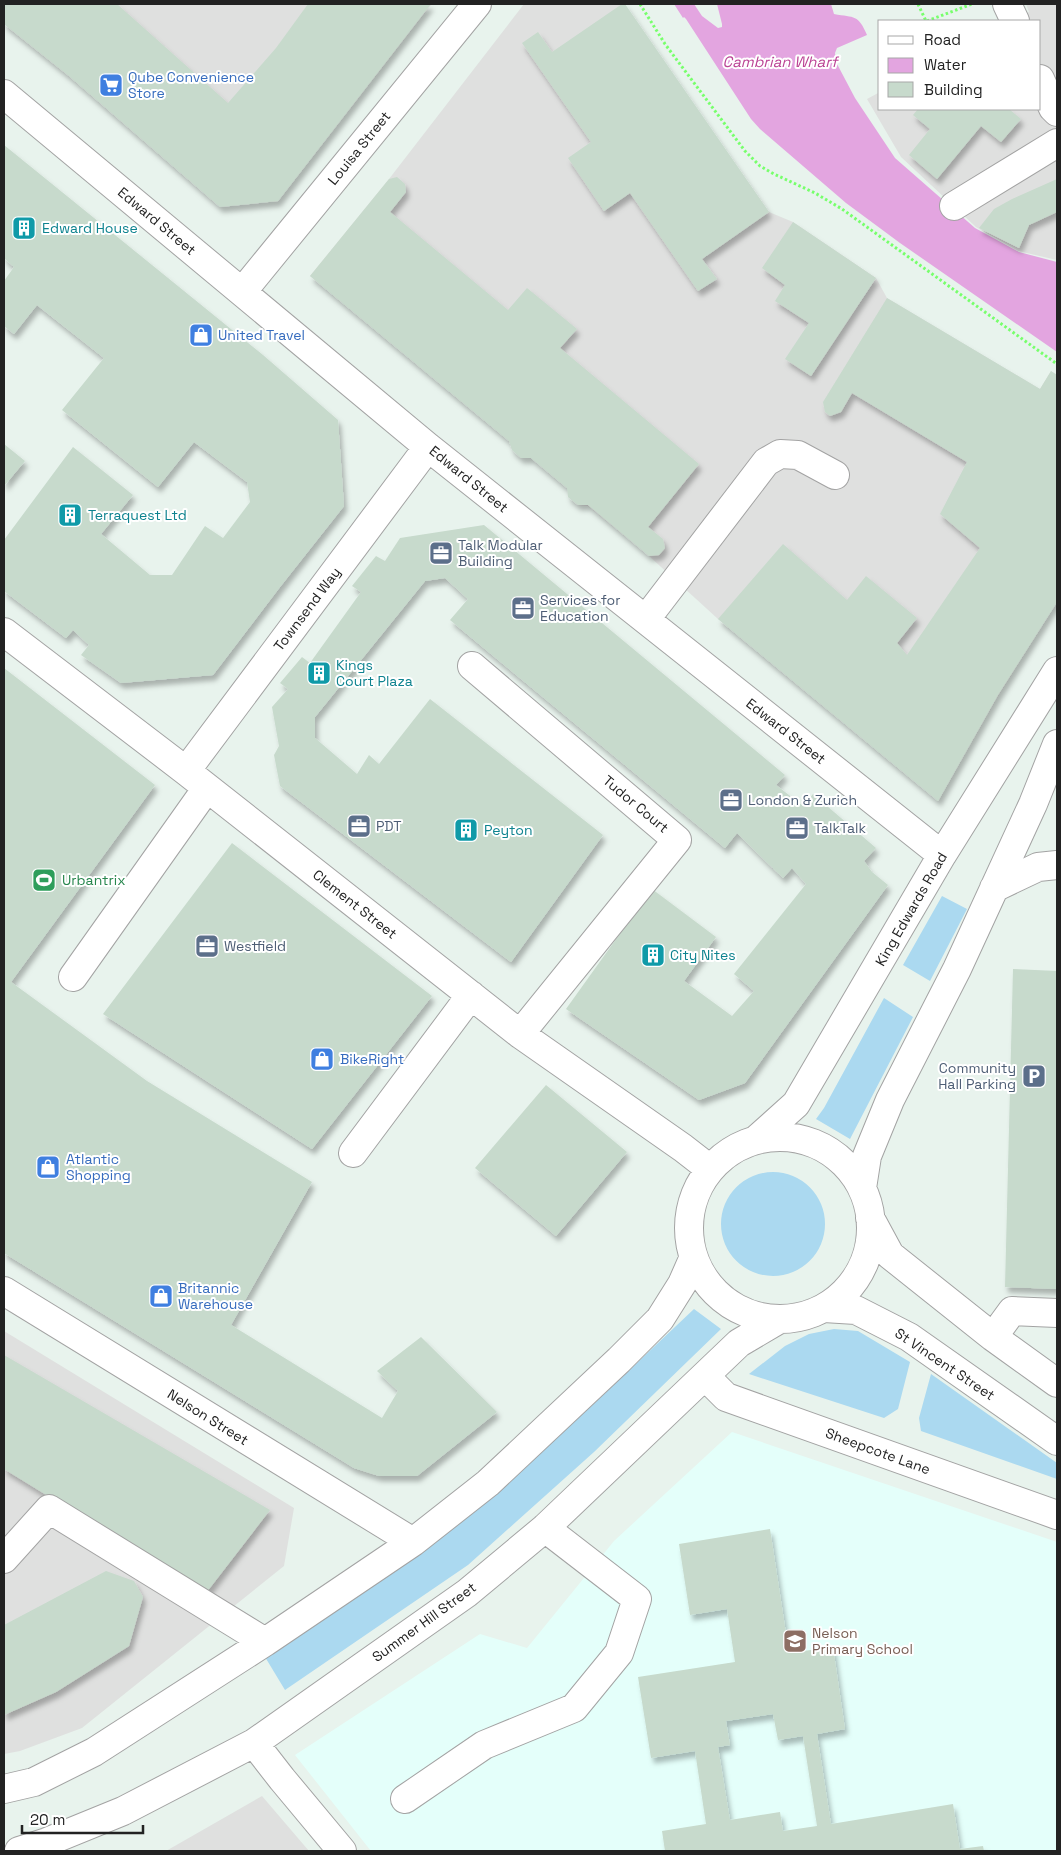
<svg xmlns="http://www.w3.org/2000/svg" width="1061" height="1855" font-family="'Space Grotesk',sans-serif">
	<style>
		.residential { fill: #dfe0df }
		.education { fill: #e4fffa }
		.grass { fill: #abd9f0 }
		.water { fill: #e3a5e0 }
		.building { fill: #c7dacc; fill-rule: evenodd; filter: url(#shadow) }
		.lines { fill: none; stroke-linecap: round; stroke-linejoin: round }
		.minor-casing { stroke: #a3a3a3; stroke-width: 30 }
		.path { stroke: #77ff6c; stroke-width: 3; stroke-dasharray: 2.5 2.5; stroke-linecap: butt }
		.minor { stroke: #fff; stroke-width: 28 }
		.labels { text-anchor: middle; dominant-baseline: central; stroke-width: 4; stroke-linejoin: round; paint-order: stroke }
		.shop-label { font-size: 14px; fill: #366cbe; stroke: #fff; text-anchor: start }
		.street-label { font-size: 14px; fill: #222; stroke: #fff }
		.culture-label { font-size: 14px; fill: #0d838f; stroke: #fff; text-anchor: start }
		.service-label { font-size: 14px; fill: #4e5e75; stroke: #fff; text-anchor: start }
		.leisure-label { font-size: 14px; fill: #27864d; stroke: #fff; text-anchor: start }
		.education-label { font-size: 14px; fill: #785e54; stroke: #fff; text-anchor: start }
		.water-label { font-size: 15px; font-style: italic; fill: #bb4495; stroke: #fff }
	</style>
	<defs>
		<filter id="shadow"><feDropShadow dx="3" dy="5.5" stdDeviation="2.5" flood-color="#0004"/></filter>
	</defs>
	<rect width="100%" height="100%" fill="#e8f3ed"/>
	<path class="residential" d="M 4,4 L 431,4 L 431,5 L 278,201 L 220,207 L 69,76 L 4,24 Z
		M 524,4 L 623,4 L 769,212 L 793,222 L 876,278 L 887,298 L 1040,389 L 1051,371 L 1057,375 L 1057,602 L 998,696 L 938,801 L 718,619 L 649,556 L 588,506 L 578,505 L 568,497 L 567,488 L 531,458 L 521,458 L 512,450 L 509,441 L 310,276 L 389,179 Z
		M 1026,4 L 1057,4 L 1057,260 L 1018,251 L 976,227 L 901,157 L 867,99 L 880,92 L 880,109 L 1040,109 L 1040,21 L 1012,21 L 1029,12 Z
		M 4,1331 L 294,1508 L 284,1566 L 82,1728 L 20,1751 L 4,1754 Z
		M 262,1796 L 309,1851 L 166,1851 Z"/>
	<path class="education" d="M 732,1432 L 1057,1542 L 1057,1851 L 371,1851 L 295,1755 L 480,1634 L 527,1648 L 614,1541 Z"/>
	<path class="grass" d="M 942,896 L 967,909 L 930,981 L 903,965 Z
		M 884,998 L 913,1017 L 850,1139 L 816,1119 L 824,1108 Z
		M721 1224a52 52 0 1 1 104 0a52 52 0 1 1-104 0Z
		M 694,1309 L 721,1329 L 594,1452 L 468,1565 L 285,1690 L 262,1652 L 414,1557 L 586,1411 Z
		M 834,1329 L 858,1331 L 910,1362 L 898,1409 L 884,1418 L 749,1374 L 785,1346 L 809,1334 Z
		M 931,1374 L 1057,1463 L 1057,1479 L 921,1431 L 919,1418 Z"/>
	<path class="water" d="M 674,4 L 694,4 L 702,16 L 718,28 L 722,27 L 722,24 L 717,4 L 831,4 L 834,14 C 855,18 858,14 867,35 L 837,48 L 835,53 L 836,62 L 855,98 L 895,158 L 975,228 L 1019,252 L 1057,262 L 1057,352 L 900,243 L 846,203 L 760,129 L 751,119 L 686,19 L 684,17 L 683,18 Z"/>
	<path class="building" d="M 4,4 L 117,4 L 228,103 L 276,48 L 308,4 L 431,4 L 278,201 L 220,207 L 69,76 L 4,24 Z
		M 622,4 L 625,4 L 769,212 L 702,259 L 717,279 L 698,291 L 630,193 L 604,211 L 568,158 L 591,142 L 522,43 L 538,32 L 552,52 Z
		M 918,109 L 1009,109 L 1021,119 L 1001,142 L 981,126 L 937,179 L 909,155 L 930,129 L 913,115 Z
		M 4,145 L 263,355 L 338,420 L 344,506 L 280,587 L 213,675 L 121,683 L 81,655 L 89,645 L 73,630 L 66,638 L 4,591 L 4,540 L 73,447 L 133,495 L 101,534 L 150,575 L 172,575 L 205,526 L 223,538 L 250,502 L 247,482 L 194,442 L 158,487 L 62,410 L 104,358 L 37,305 L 14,334 L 4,326 L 4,281 L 14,267 L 4,258 Z
		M 397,177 L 405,184 L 406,192 L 390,212 L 508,310 L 527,288 L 577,329 L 560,348 L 699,464 L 648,527 L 663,539 L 665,548 L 659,555 L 649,556 L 588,505 L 578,505 L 568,497 L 567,488 L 531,458 L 521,458 L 512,450 L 509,441 L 310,276 L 389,179 Z
		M 1057,179 L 1057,212 L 1029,225 L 1019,248 L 979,228 L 994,209 L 1012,199 Z
		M 793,222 L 876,278 L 811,376 L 785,359 L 809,323 L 775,301 L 785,285 L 762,268 Z
		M 887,298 L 1040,389 L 1051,371 L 1057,375 L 1057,602 L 998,695 L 938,801 L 718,619 L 783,544 L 847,600 L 866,576 L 917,618 L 897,643 L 907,655 L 980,548 L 940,514 L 967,462 L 852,393 L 841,412 L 830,416 L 825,412 L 823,402 Z
		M 4,444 L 25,461 L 4,486 Z
		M 484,525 L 785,775 L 776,785 L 803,806 L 813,794 L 876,848 L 864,861 L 872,872 L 888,885 L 745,1083 L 699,1100 L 566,1009 L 652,889 L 716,937 L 684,981 L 732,1016 L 754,991 L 734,974 L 806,884 L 792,868 L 783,878 L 737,833 L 725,848 L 450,620 L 468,599 L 445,578 L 425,581 L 315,717 L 315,738 L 357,774 L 369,755 L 379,764 L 430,699 L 603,835 L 511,962 L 280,786 L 274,755 L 279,746 L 272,707 L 288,689 L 280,683 L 302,657 L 310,663 L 361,592 L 352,586 L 376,556 L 385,561 L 400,538 Z
		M 4,668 L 155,785 L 11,982 L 147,1081 L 312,1182 L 231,1325 L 382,1418 L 398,1391 L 377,1371 L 421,1337 L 497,1412 L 417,1476 L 379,1476 L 354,1468 L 4,1253 Z
		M 232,843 L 432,996 L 312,1149 L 103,1014 Z
		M 1013,969 L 1057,971 L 1057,1289 L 1005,1287 Z
		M 546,1085 L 627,1152 L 556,1236 L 475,1168 Z
		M 4,1355 L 270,1510 L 206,1593 L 4,1469 Z
		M 770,1529 L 789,1653 L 833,1647 L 845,1729 L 817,1734 L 831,1824 L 953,1804 L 960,1849 L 983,1846 L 984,1851 L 665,1851 L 662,1831 L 706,1824 L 695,1751 L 651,1758 L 638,1677 L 735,1662 L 727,1609 L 690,1615 L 679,1544 ZM 773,1714 L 778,1740 L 803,1736 L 817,1826 L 783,1831 L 780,1812 L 730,1820 L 718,1747 L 730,1745 L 726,1721 Z
		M 106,1571 L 134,1581 L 143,1597 L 129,1646 L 56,1692 L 4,1715 L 4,1625 Z"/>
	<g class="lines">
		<g class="minor-casing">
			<path id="minor" d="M 1007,4 L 1015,21
				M 1040,79 L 1053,108 L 1057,112
				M 4,94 L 428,447 L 942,855
				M 954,206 L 1057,143
				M 242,292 L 477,4
				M 646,619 L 766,462 L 780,454 L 798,455 L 835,475
				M 4,632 L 186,771 L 520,1034 L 683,1148 L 710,1169
				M 472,666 L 677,840 L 520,1034
				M 186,771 L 428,447
				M 994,888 L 1038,867 L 1057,865
				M 73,977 L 207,788
				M689 1228a91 91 0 1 1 182 0a91 91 0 1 1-182 0Z
				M 757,1139 L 796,1104 L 942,855 L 1057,671
				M 353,1153 L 471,995
				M 862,1188 L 867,1156 L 890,1100 L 957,969 L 1033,804 L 1057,744
				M 870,1218 L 890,1255 L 993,1337 L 1057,1383
				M 4,1291 L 413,1542
				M 824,1308 L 856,1310 L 909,1337 L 1057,1441
				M 993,1337 L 1012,1311 L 1057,1313
				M 705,1376 L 726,1397 L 1057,1515
				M 4,1559 L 49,1509 L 265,1642
				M 254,1743 L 282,1779 L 342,1851
				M 4,1789 L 34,1782 L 94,1752 L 265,1642 L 413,1542 L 488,1483 L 619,1360 L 660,1319 L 682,1284 L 693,1259
				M 405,1799 L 484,1745 L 574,1708 L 619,1653 L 637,1599 L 545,1528
				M 19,1851 L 47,1842 L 123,1811 L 254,1743 L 467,1593 L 545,1528 L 739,1343 L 778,1320"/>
		</g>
		<path class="path" d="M 640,4 L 665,44 L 745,151 L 760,166 L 774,174 L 815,193 L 842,209 L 1057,364
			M 918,4 L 926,21
			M 927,21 L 972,4"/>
		<use href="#minor" class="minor"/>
	</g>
	<defs>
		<g id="supermarket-square" transform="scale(1.25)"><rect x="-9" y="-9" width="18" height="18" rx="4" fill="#3f7fe0" stroke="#fff"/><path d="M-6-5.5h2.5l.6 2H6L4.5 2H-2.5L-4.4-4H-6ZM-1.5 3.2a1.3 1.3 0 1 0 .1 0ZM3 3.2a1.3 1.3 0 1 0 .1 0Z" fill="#fff"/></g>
		<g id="building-square" transform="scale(1.25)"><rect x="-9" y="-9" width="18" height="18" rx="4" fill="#0f9aa8" stroke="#fff"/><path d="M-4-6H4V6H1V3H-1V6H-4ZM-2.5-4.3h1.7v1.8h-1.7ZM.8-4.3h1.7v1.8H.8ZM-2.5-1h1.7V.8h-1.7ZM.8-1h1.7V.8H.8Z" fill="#fff"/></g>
		<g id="shop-square" transform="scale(1.25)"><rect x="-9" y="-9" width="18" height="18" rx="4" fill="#3f7fe0" stroke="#fff"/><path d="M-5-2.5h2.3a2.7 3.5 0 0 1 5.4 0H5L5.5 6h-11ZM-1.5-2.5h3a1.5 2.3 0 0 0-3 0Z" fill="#fff"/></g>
		<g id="office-square" transform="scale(1.25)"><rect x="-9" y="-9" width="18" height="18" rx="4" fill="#5c6f8a" stroke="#fff"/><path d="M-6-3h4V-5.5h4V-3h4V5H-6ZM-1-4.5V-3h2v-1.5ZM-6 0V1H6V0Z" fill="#fff"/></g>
		<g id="stadium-square" transform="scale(1.25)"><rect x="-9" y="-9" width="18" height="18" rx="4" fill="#2e9e5b" stroke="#fff"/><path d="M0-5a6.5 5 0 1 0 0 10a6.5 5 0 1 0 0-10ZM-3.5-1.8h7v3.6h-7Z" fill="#fff"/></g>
		<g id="parking-square" transform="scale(1.25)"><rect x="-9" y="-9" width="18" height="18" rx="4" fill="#5c6f8a" stroke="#fff"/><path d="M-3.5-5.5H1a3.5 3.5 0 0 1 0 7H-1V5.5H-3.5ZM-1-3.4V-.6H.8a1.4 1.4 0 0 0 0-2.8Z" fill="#fff"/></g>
		<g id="school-square" transform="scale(1.25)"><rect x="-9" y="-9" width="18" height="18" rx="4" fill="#8d6e63" stroke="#fff"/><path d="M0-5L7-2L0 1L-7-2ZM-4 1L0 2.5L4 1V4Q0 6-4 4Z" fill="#fff"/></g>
	</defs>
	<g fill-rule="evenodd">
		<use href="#supermarket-square" x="111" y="85"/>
		<use href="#building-square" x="24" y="228"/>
		<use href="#shop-square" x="201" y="335"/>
		<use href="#building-square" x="70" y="515"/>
		<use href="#office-square" x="441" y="553"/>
		<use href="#office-square" x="523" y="608"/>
		<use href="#building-square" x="319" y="673"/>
		<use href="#office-square" x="731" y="800"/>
		<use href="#office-square" x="359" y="826"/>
		<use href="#office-square" x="797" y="828"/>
		<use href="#building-square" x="466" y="830"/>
		<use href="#stadium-square" x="44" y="880"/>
		<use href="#office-square" x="207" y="946"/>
		<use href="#building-square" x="653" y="955"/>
		<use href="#shop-square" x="322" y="1059"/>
		<use href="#parking-square" x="1034" y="1076"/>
		<use href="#shop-square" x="48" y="1167"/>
		<use href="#shop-square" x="161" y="1296"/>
		<use href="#school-square" x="795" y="1641"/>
	</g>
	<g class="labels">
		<g class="shop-label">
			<text x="128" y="77">Qube Convenience<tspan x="128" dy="16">Store</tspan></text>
			<text x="218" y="335">United Travel</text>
			<text x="340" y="1059">BikeRight</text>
			<text x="66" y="1159">Atlantic<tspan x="66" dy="16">Shopping</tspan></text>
			<text x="178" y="1288">Britannic<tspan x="178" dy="16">Warehouse</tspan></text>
		</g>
		<g class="street-label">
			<text transform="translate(359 148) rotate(-51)">Louisa Street</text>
			<text transform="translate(157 221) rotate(40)">Edward Street</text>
			<text transform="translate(469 479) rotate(39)">Edward Street</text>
			<text transform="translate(307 609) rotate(-53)">Townsend Way</text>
			<text transform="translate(786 731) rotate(38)">Edward Street</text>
			<text transform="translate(636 804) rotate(40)">Tudor Court</text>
			<text transform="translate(355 904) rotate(38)">Clement Street</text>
			<text transform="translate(911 909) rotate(-60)">King Edwards Road</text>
			<text transform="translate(945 1364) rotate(34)">St Vincent Street</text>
			<text transform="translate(208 1417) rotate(32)">Nelson Street</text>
			<text transform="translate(878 1451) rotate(20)">Sheepcote Lane</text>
			<text transform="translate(424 1622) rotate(-36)">Summer Hill Street</text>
		</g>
		<g class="culture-label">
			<text x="42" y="228">Edward House</text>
			<text x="88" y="515">Terraquest Ltd</text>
			<text x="336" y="665">Kings<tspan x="336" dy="16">Court Plaza</tspan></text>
			<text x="484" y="830">Peyton</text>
			<text x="670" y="955">City Nites</text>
		</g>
		<g class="service-label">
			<text x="458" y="545">Talk Modular<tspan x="458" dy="16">Building</tspan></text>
			<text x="540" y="600">Services for<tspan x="540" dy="16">Education</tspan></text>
			<text x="748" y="800">London &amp; Zurich</text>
			<text x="376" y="826">PDT</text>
			<text x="814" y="828">TalkTalk</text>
			<text x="224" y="946">Westfield</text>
			<text x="1016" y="1068" text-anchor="end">Community<tspan x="1016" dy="16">Hall Parking</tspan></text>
		</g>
		<g class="leisure-label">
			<text x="62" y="880">Urbantrix</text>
		</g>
		<g class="education-label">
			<text x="812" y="1633">Nelson<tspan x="812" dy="16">Primary School</tspan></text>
		</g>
		<g class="water-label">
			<text x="780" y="61">Cambrian Wharf</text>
		</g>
	</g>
	<rect width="1061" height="1855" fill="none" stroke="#222222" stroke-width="10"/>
	<rect x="878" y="20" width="162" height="90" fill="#ffffff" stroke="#a7a7a7"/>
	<rect x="888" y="36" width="25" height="8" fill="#ffffff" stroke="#a7a7a7"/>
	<text x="924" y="45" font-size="15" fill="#222222">Road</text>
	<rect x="888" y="58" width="25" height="15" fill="#e3a5e0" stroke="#a7a7a7"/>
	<text x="924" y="70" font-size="15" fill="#222222">Water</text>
	<rect x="888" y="82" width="25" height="15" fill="#c7dacc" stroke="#a7a7a7"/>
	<text x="924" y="95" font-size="15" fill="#222222">Building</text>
	<path d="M22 1825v8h121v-8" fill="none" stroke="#222222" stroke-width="2.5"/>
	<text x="30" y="1825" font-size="15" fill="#222222" stroke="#ffffff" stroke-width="4" paint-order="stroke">20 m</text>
</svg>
